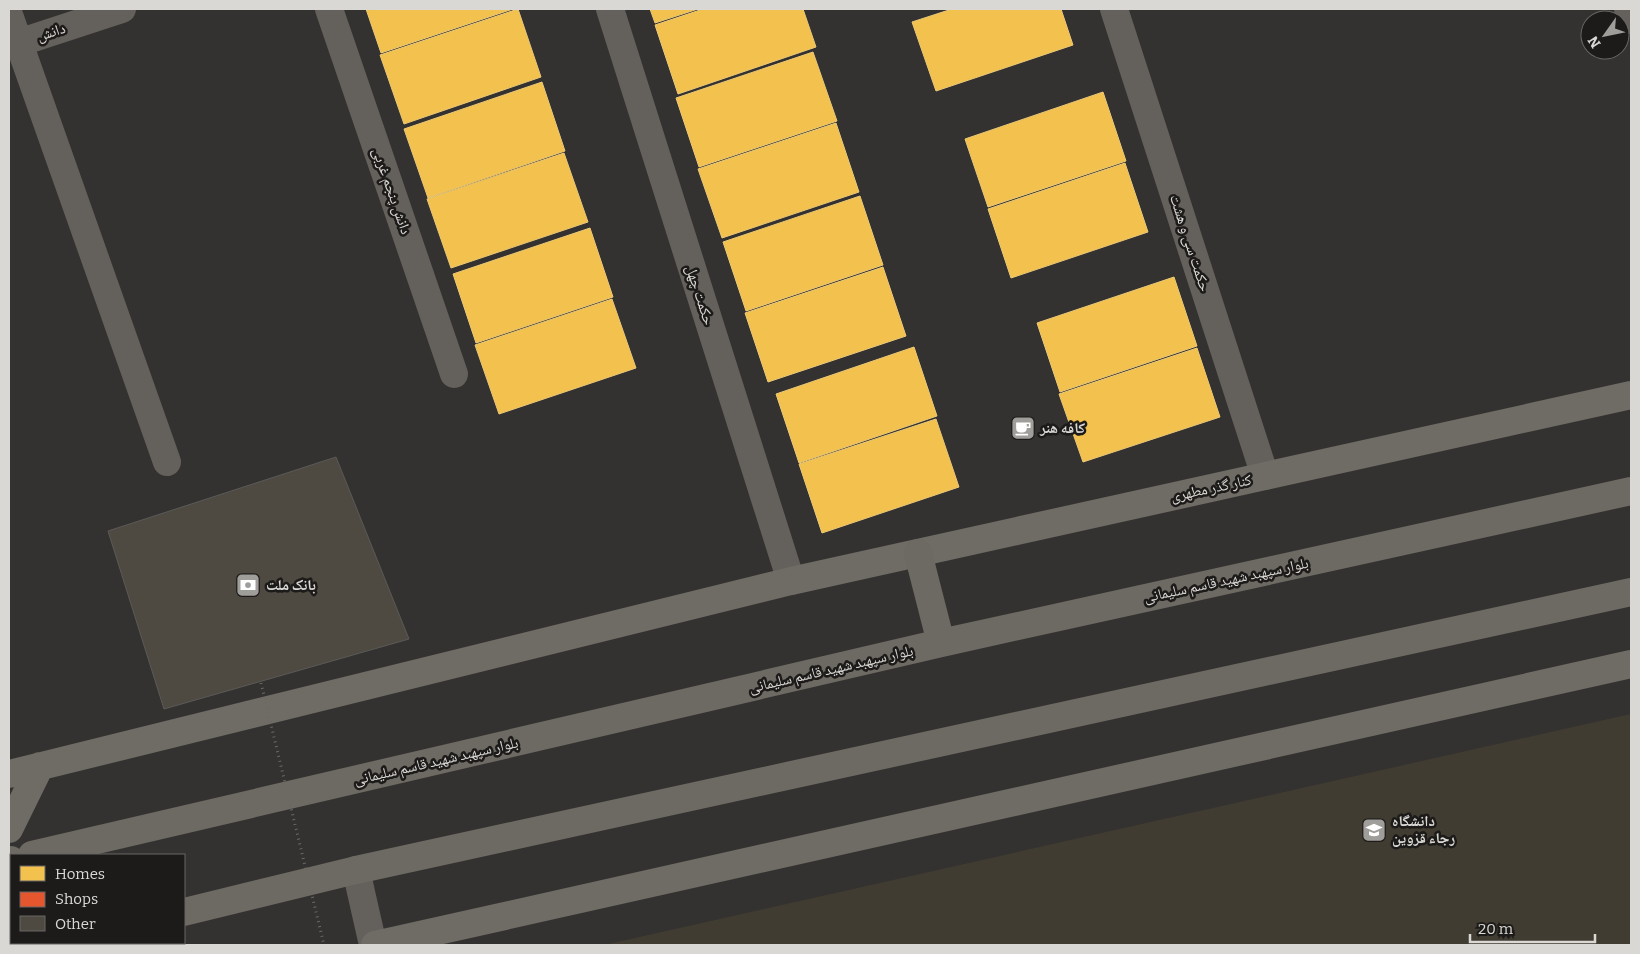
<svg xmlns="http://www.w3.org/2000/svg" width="1640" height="954" font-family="Bitter,'Noto Naskh Arabic',serif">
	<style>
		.built { fill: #413c32 }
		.homes { fill: #f2c14e; stroke: #ebc876 }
		.shops { fill: #e4572e; stroke: #e17e60 }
		.building { fill: #4e4a42; stroke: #5b5a58 }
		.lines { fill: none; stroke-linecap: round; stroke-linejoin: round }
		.street { stroke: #64615c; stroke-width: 28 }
		.secondary { stroke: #6f6b65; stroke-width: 28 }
		.primary { stroke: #6d6963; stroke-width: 28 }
		.path-bridge { stroke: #6c6a67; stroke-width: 3; stroke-dasharray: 1 4; stroke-linecap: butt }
		.labels { text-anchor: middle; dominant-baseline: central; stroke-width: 5; stroke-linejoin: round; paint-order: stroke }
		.street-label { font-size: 15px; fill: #dad8d5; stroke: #1d1b19 }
		.poi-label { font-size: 15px; font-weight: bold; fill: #dad8d5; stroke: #1d1b19; text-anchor: start }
	</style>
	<rect width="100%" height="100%" fill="#343230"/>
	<path class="built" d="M 1631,714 L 1631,945 L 604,945 Z"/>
	<path class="homes" d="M 366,9 L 513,9 L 381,53 Z
		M 518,9 L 541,77 L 404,124 L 380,55 Z
		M 650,9 L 698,9 L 655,23 Z
		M 703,9 L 803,9 L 816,47 L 678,94 L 655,25 Z
		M 952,9 L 1061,9 L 1073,45 L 936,91 L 912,22 Z
		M 813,52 L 837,121 L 699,167 L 676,98 Z
		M 542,82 L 565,151 L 428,198 L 404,129 Z
		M 1103,92 L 1126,161 L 988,207 L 965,139 Z
		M 836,123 L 859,192 L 722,238 L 698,169 Z
		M 564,153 L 588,222 L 451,268 L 427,199 Z
		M 1125,163 L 1148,232 L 1011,278 L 988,209 Z
		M 860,196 L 883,265 L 746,311 L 723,242 Z
		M 590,228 L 613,297 L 476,343 L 453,274 Z
		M 883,267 L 906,336 L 768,382 L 745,313 Z
		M 1174,277 L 1197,346 L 1060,392 L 1037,323 Z
		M 612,299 L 636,368 L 499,414 L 475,345 Z
		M 914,347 L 937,416 L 799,463 L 776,394 Z
		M 1197,348 L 1220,417 L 1083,462 L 1059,394 Z
		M 936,419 L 959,487 L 822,533 L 799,464 Z"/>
	<path class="shops" d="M 305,492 L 356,631 L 322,643 L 314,620 L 185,666 L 143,550 Z"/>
	<path class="building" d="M 336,457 L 409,639 L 164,709 L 108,531 Z"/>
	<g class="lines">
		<path class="street" d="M 329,9 L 454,374
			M 610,9 L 791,581
			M 1114,9 L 1265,476
			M 1628,9 L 1631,20
			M 9,15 L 167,462
			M 9,46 L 122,9
			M 356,870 L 373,945"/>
		<path class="secondary" d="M 9,774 L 791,581 L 1631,395
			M 9,829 L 40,766
			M 375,945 L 1631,664"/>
		<path class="primary" d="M 918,553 L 941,643
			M 32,855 L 941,643 L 1631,491
			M 9,861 L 11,860
			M 184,912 L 356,870 L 1631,592
			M 51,945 L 61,943"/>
		<path class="path-bridge" d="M 261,683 L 324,945"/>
	</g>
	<defs>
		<g id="cafe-square" transform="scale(1.25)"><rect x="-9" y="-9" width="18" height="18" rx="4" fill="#a09e9b" stroke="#1d1b19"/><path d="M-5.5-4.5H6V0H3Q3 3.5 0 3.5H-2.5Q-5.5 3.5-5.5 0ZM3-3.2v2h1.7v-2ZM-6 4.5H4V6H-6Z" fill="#fff"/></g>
		<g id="bank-square" transform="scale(1.25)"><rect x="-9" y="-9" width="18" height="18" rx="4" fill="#a09e9b" stroke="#1d1b19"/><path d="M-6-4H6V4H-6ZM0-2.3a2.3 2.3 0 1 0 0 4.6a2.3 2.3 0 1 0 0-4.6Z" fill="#fff"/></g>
		<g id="university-square" transform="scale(1.25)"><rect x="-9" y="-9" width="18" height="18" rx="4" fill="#a09e9b" stroke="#1d1b19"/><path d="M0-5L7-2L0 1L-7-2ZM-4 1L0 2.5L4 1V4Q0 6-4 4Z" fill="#fff"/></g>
	</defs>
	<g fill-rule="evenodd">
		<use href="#cafe-square" x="1023" y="428"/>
		<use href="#bank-square" x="248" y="585"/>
		<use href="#university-square" x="1374" y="830"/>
	</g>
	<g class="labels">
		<g class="street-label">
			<text transform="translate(51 32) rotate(-18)">دانش</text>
			<text transform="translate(392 191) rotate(71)">دانش پنجم غربی</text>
			<text transform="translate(1190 243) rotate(72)">حکمت سی و هشت</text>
			<text transform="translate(700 295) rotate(72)">حکمت چهل</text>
			<text transform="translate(1211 488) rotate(-12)">کنار گذر مطهری</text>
			<text transform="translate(1226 580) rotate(-12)">بلوار سپهبد شهید قاسم سلیمانی</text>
			<text transform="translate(831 669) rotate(-13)">بلوار سپهبد شهید قاسم سلیمانی</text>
			<text transform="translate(436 761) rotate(-13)">بلوار سپهبد شهید قاسم سلیمانی</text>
		</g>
		<g class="poi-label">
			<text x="1040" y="428">کافه هنر</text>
			<text x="266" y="585">بانک ملت</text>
			<text x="1392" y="821">دانشگاه<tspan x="1392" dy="17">رجاء قزوین</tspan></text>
		</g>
	</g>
	<rect width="1640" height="954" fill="none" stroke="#dad8d5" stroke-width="20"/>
	<rect x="10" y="854" width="175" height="90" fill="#1d1b19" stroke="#696764"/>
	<rect x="20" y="866" width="25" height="15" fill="#f2c14e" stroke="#696764"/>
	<text x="55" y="879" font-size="15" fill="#dad8d5">Homes</text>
	<rect x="20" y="892" width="25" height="15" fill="#e4572e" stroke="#696764"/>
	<text x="55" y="904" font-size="15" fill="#dad8d5">Shops</text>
	<rect x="20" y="916" width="25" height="15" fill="#4e4a42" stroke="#696764"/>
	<text x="55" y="929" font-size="15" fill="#dad8d5">Other</text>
	<g transform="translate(1605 35) rotate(237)"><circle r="24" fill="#1d1b19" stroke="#696764"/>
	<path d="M0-4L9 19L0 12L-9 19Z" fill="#a09e9b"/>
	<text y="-8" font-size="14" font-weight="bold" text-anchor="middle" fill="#dad8d5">N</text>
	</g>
	<path d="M1470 934v8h125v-8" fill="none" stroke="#dad8d5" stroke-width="2.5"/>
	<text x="1478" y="934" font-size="15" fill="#dad8d5" stroke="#1d1b19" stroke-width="4" paint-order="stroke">20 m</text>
</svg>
